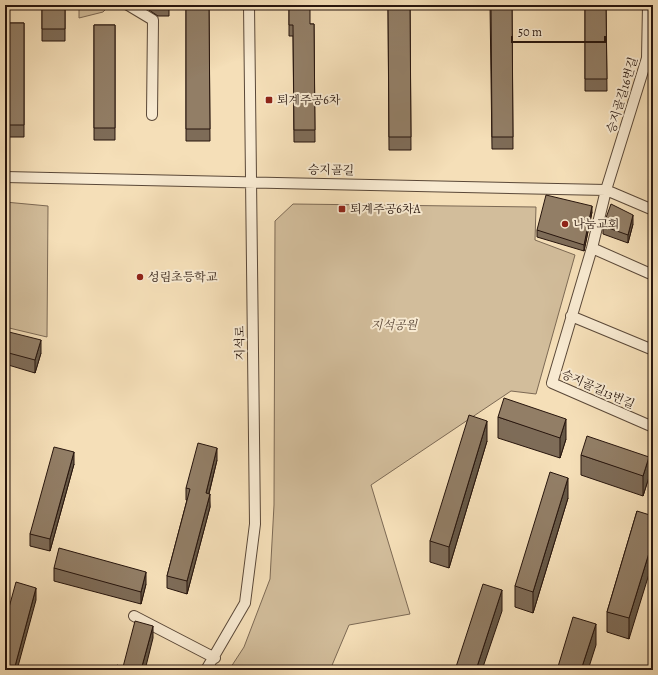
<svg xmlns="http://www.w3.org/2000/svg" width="658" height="675" font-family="Alegreya,'Noto Serif KR',serif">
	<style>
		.green { fill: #d2bd9b; stroke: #7c6954 }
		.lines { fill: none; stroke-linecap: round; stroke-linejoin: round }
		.street-casing { stroke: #5a4838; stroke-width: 12 }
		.street { stroke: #f8ead1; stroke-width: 10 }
		.wall { fill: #7e6c58; stroke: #27150d }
		.shaded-wall { fill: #665847; stroke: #27150d }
		.building { fill: #927e66; stroke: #27150d }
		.poi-dot { fill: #8f2418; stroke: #f8ead1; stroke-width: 1.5 }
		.labels { text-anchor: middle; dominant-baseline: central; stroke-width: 4; stroke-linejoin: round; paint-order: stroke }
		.street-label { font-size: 12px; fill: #27150d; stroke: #f8ead1 }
		.poi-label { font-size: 12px; fill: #27150d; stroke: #f8ead1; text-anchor: start }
		.park-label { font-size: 12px; font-style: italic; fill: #5a4738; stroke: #f8ead1 }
	</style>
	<rect width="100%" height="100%" fill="#f5dfb8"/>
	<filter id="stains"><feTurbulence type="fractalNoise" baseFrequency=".005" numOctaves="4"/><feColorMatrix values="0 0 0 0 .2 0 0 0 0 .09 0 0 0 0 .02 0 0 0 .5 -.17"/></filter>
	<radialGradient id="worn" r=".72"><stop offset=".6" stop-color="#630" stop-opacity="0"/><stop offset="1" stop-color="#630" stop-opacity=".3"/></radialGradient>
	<path class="green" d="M 79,5 L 110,5 L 103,12 L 79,18 Z
		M 5,202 L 48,206 L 47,337 L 5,327 Z
		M 293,204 L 536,207 L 535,240 L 575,255 L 536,394 L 511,391 L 371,485 L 410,614 L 349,625 L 330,670 L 229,670 L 244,647 L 270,579 L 274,505 L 275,221 Z"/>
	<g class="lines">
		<g class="street-casing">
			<path id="street" d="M 128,5 L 153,20 L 152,115
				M 648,5 L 647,58 L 606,190 L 592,248 L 552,383 L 653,427
				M 5,177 L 606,190 L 653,210
				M 592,248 L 653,275
				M 571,316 L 653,350
				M 134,616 L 215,658
				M 206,670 L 245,603 L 255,524 L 249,5"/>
		</g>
		<use href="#street" class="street"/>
	</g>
	<path class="wall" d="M 42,5 L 65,5 L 65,41 L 42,41 Z
		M 149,5 L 169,5 L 169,16 L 158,16 L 149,10 Z
		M 213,5 L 230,5 L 230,8 L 213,8 Z
		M 289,5 L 310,24 L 314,24 L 315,142 L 294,142 L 293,36 L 289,36 Z
		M 388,5 L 410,5 L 411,150 L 389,150 Z
		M 490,5 L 512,5 L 513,149 L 492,149 Z
		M 585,5 L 606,5 L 607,91 L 585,91 Z
		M 186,6 L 209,6 L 210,141 L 186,141 Z
		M 5,23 L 24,23 L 24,137 L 5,137 Z
		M 94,25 L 115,25 L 115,140 L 94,140 Z
		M 592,212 L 584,251 L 537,237 L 537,230 Z
		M 633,224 L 628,243 L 603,234 L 603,226 Z
		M 5,331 L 41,353 L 35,373 L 5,364 Z
		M 498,417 L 566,439 L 560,458 L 498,438 Z
		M 487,441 L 449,568 L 430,562 L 430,541 Z
		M 581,455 L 649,477 L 643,496 L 581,475 Z
		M 217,460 L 209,494 L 210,507 L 187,594 L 167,588 L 167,576 L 187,500 L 186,500 L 186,488 Z
		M 74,464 L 50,551 L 30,546 L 30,534 Z
		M 568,498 L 533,613 L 515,607 L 515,586 Z
		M 637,511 L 629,639 L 607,632 L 607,612 Z
		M 54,568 L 146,584 L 141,604 L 54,581 Z"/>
	<path class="shaded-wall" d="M 592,206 L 592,212 L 584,251 L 584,245 Z
		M 633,215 L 633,224 L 628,243 L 628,235 Z
		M 41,340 L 41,353 L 35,373 L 35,360 Z
		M 566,419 L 566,439 L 560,458 L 560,438 Z
		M 487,421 L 487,441 L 449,568 L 449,547 Z
		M 217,448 L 217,460 L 206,505 L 206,493 Z
		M 74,452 L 74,464 L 50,551 L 50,539 Z
		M 649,457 L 649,477 L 643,496 L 643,476 Z
		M 568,478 L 568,498 L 533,613 L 533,592 Z
		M 210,494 L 210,507 L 187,594 L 187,581 Z
		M 653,540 L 653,561 L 629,639 L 629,618 Z
		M 146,572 L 146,584 L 141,604 L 141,592 Z
		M 36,588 L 36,600 L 17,670 L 14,670 Z
		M 502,590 L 502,611 L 482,670 L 476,670 Z
		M 596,624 L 596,645 L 588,670 L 581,670 Z
		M 153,626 L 153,638 L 145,670 L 141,670 Z"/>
	<path class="building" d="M 42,5 L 65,5 L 65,29 L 42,29 Z
		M 289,5 L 310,5 L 310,24 L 314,24 L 315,130 L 294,130 L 293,25 L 289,25 Z
		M 388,5 L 410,5 L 411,137 L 389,137 Z
		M 491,5 L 512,5 L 513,137 L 492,137 Z
		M 585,5 L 606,5 L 607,79 L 585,79 Z
		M 186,6 L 209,6 L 210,129 L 186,129 Z
		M 5,23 L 24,23 L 24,125 L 5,125 Z
		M 94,25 L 115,25 L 115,128 L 94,128 Z
		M 546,195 L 592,206 L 584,245 L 537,230 Z
		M 611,204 L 633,215 L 628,235 L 603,226 Z
		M 5,331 L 41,340 L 35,360 L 5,352 Z
		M 504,398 L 566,419 L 560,438 L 498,417 Z
		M 469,415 L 487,421 L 449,547 L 430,541 Z
		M 587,436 L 649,457 L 643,476 L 581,455 Z
		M 198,443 L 217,448 L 206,493 L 210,494 L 187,581 L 167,576 L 190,489 L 186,488 Z
		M 54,447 L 74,452 L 50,539 L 30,534 Z
		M 550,472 L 568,478 L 533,592 L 515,586 Z
		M 637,511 L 653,516 L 653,540 L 629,618 L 607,612 Z
		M 59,548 L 146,572 L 141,592 L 54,568 Z
		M 16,582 L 36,588 L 14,670 L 5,670 L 5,622 Z
		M 483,584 L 502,590 L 476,670 L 455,670 Z
		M 573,617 L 596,624 L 581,670 L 557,670 Z
		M 135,621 L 153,626 L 141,670 L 116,670 L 117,665 L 123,667 Z"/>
	<g class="poi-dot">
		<rect x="265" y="96" width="8" height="8" rx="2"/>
		<rect x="338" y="205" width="8" height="8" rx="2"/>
		<circle cx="565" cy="224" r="4"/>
		<circle cx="140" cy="277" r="4"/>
	</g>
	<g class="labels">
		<g class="street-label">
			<text transform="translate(622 95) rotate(-73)">승지골길16번길</text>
			<text transform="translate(331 170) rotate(1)">승지골길</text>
			<text transform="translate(240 343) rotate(-91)">지석로</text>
			<text transform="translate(598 389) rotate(24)">승지골길13번길</text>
		</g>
		<g class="poi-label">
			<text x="277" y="100">퇴계주공6차</text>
			<text x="350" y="209">퇴계주공6차A</text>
			<text x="573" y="224">나눔교회</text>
			<text x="148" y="277">성림초등학교</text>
		</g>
		<g class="park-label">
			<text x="394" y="325">지석공원</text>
		</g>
	</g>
	<rect width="658" height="675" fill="none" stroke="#f5dfb8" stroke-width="20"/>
	<rect x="6" y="6" width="646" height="663" fill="none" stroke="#27150d" stroke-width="2"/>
	<rect x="10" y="10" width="638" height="655" fill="none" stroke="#27150d"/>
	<path d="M512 36v6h93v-6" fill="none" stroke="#27150d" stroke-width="2"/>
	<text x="518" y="36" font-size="12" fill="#27150d" stroke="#f8ead1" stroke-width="3" paint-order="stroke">50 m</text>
	<rect width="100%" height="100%" filter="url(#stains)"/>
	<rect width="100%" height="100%" fill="url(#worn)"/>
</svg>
